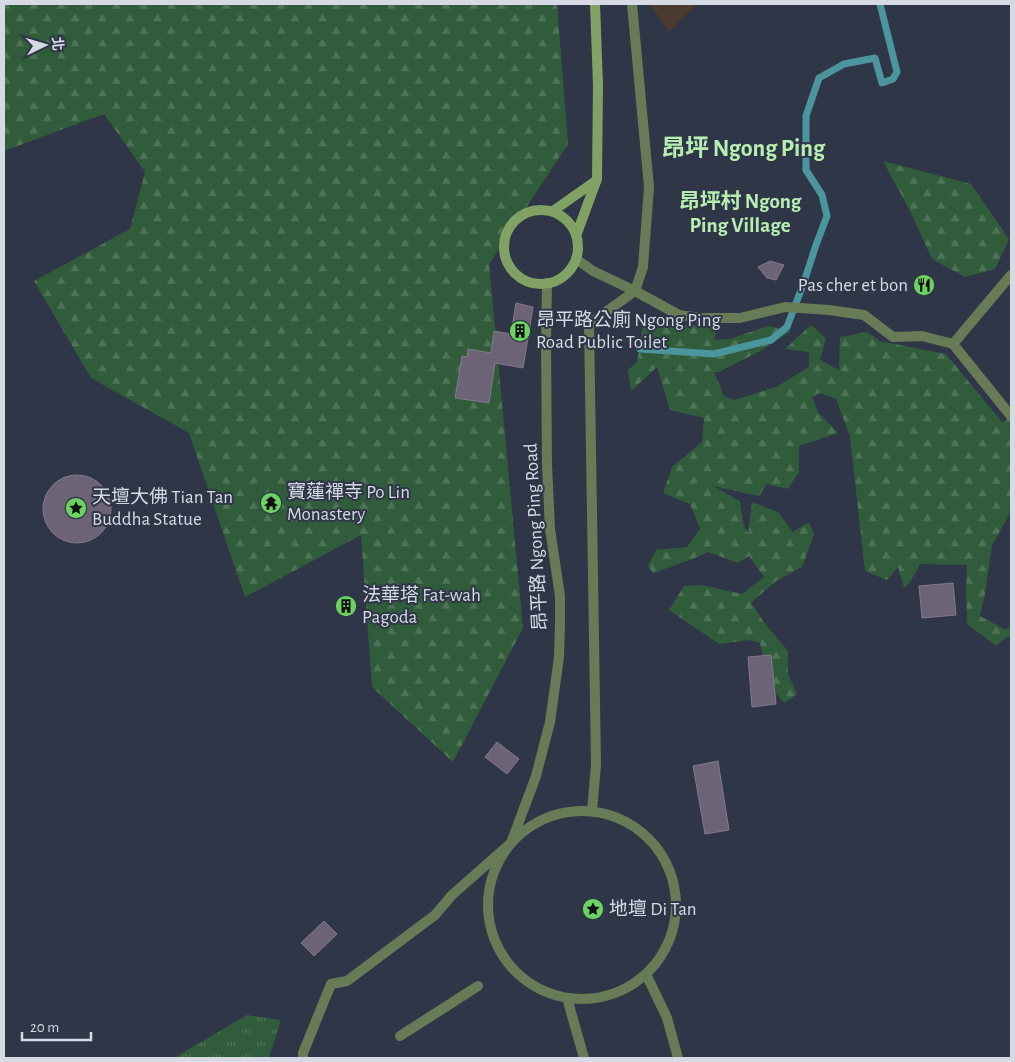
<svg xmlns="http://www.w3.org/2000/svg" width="1015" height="1062" font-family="'Alegreya Sans','Noto Sans TC',sans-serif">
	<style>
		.commercial { fill: #4b3a2f }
		.grass { fill: url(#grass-tufts) }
		.forest { fill: url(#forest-firs) }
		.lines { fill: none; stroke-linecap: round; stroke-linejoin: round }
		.stream { stroke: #4b959c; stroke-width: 7 }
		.building { fill: #6d6376; stroke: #83798d }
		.street { stroke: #677b56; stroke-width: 10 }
		.secondary { stroke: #82a265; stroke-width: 10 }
		.labels { text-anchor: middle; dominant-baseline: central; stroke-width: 4; stroke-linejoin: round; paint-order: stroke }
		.poi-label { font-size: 19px; fill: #d5dae5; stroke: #2f3647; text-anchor: start }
		.street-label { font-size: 19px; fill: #d5dae5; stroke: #2f3647 }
		.quarter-label { font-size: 21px; font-weight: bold; fill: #b6edb0; stroke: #2f3647 }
		.district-label { font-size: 24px; font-weight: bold; fill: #b6edb0; stroke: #2f3647 }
	</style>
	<defs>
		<pattern id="grass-tufts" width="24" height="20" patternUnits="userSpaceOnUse" patternTransform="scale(1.25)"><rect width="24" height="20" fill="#315c3b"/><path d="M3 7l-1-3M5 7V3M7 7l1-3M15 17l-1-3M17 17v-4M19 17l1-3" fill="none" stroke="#4e7357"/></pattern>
		<pattern id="forest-firs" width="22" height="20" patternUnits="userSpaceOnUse" patternTransform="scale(1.25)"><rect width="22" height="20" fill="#315c3b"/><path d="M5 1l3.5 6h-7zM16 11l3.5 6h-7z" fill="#4e7357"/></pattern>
	</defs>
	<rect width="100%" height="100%" fill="#2f3647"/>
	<path class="commercial" d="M 650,4 L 697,4 L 669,32 Z"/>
	<path class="grass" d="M 247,1015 L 281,1020 L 269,1058 L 174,1058 Z"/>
	<path class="forest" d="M 4,4 L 557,4 L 568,144 L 489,264 L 523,628 L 453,762 L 372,687 L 361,535 L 245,597 L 189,433 L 91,378 L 34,281 L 130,229 L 145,172 L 104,114 L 4,151 Z
		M 883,161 L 971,184 L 1009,239 L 995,269 L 965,277 L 932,259 L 909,209 Z
		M 643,325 L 716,325 L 715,340 L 730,339 L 768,326 L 791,331 L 762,350 L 719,372 L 714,372 L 724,396 L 734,400 L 776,387 L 809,367 L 809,352 L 785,349 L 811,325 L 826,338 L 820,360 L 839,370 L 840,337 L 867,332 L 880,341 L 946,354 L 1002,422 L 1011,417 L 1011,511 L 992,546 L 985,594 L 980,616 L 1006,630 L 1011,624 L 1011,636 L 1006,638 L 996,646 L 967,624 L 966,591 L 967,565 L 920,564 L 910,582 L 904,588 L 898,567 L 887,580 L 865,571 L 850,437 L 836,399 L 819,393 L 812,397 L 818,412 L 838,433 L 799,446 L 799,472 L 788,489 L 767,484 L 759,496 L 713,486 L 740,501 L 743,522 L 748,534 L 752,502 L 778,512 L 793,532 L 809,522 L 814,535 L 802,567 L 776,581 L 751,603 L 766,625 L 788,651 L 788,674 L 797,694 L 785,703 L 770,688 L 760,643 L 750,640 L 719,644 L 669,610 L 684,586 L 702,585 L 742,594 L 764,577 L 749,556 L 738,563 L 708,552 L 690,560 L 653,573 L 648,566 L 656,550 L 687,547 L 700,529 L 690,504 L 663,493 L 672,467 L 702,442 L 704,418 L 670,410 L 657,367 L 631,391 L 628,370 L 637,362 Z"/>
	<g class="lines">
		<path class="stream" d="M 640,349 L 714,354 L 771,340 L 787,327 L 804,282 L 816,245 L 827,216 L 822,195 L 806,170 L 806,116 L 819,78 L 844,64 L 875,58 L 882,83 L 893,79 L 897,72 L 880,4"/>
	</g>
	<path class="building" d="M 770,261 L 784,265 L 776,280 L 767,278 L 758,267 Z
		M 516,303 L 533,307 L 523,368 L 495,363 L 489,403 L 455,398 L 462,356 L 467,357 L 468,349 L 491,353 L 494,331 L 511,334 Z
		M43 509a34 34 0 1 1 68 0a34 34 0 1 1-68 0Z
		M 953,583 L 956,615 L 922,618 L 919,586 Z
		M 771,655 L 776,704 L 752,707 L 748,657 Z
		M 497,742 L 519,759 L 507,774 L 485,757 Z
		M 718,761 L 729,830 L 705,834 L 693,766 Z
		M 324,921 L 337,934 L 314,956 L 301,943 Z"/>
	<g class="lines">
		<path class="street" d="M 576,259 L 593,271 L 635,291 L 679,315 L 701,318 L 740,318 L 785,307 L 829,310 L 864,315 L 893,337 L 922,336 L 953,344
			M 1011,275 L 953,344 L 1011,416
			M 592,811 L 596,765 L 589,324 L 635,291 L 643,267 L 649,187 L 632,4
			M488 905a94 94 0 1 1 188 0a94 94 0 1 1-188 0Z
			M 646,974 L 667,1018 L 678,1058
			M 567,998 L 584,1058
			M 400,1036 L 478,986
			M 303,1058 L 303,1053 L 331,984 L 347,981 L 435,915 L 452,895 L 511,843 L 536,776 L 550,722 L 559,657 L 560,624 L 560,596 L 550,529 L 547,465 L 546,343 L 547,283"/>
		<path class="secondary" d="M504 247a37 37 0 1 1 74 0a37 37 0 1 1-74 0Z
			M 553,211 L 597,180
			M 576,236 L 597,179 L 598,85 L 595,4"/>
	</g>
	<defs>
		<g id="restaurant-disc" transform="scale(1.125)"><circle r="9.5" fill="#6cd362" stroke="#2f3647"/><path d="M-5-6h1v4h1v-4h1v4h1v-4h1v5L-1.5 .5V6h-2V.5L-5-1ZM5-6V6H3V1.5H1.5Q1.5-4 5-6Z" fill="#111"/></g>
		<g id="building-disc" transform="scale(1.125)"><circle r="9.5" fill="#6cd362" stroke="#2f3647"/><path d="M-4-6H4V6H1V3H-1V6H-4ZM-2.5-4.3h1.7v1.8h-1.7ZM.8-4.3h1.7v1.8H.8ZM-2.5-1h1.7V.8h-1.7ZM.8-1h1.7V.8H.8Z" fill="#111"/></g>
		<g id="temple-disc" transform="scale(1.125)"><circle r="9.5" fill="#6cd362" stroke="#2f3647"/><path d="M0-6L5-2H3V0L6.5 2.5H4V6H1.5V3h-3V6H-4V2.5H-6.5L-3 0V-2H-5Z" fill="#111"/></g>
		<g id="sight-disc" transform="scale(1.125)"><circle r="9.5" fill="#6cd362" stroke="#2f3647"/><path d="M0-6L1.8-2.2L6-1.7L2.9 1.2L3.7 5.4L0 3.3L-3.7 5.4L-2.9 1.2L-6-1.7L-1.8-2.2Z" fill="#111"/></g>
	</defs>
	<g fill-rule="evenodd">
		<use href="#restaurant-disc" x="924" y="285"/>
		<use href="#building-disc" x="520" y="331"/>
		<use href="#temple-disc" x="271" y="503"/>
		<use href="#sight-disc" x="76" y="508"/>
		<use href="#building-disc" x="346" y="606"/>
		<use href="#sight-disc" x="593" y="909"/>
	</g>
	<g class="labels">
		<g class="poi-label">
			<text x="908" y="285" text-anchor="end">Pas cher et bon</text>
			<text x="536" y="320">昂平路公廁 Ngong Ping<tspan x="536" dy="22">Road Public Toilet</tspan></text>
			<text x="287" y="492">寶蓮禪寺 Po Lin<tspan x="287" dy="22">Monastery</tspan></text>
			<text x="92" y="497">天壇大佛 Tian Tan<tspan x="92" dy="22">Buddha Statue</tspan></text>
			<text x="362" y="595">法華塔 Fat-wah<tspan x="362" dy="22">Pagoda</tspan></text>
			<text x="609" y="909">地壇 Di Tan</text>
		</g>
		<g class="street-label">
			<text transform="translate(536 537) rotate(-93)">昂平路 Ngong Ping Road</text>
		</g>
		<g class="quarter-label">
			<text x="740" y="201">昂坪村 Ngong<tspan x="740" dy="24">Ping Village</tspan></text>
		</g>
		<g class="district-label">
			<text x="743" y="149">昂坪 Ngong Ping</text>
		</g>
	</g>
	<rect width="1015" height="1062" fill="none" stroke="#d5dae5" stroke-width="10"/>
	<g transform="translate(45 45) rotate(85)" stroke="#2f3647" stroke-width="4" paint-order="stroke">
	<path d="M0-4L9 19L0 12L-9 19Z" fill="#d5dae5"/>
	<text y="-8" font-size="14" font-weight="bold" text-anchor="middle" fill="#d5dae5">北</text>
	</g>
	<path d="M22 1032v8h69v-8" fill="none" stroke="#d5dae5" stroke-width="2.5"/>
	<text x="30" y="1032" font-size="15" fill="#d5dae5" stroke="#2f3647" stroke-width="4" paint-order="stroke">20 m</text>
</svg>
